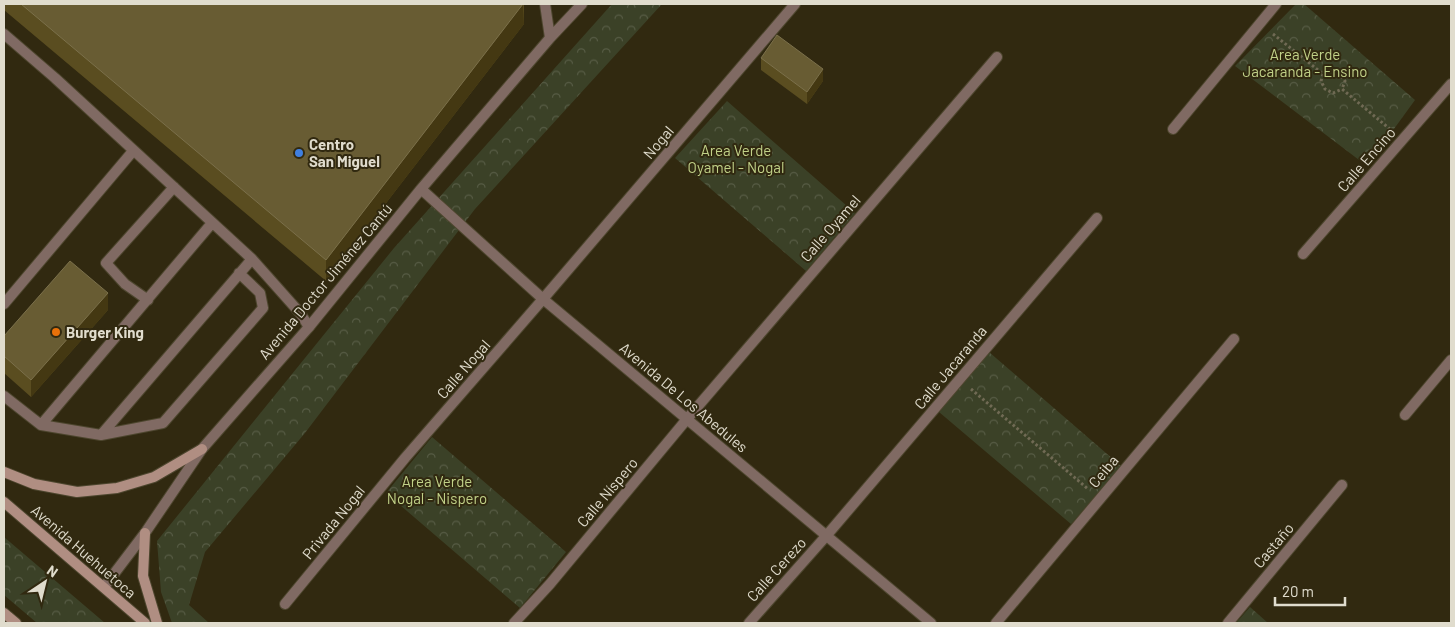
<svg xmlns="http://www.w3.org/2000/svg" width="1455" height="627" font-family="Barlow,sans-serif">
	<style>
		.forest { fill: url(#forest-crowns) }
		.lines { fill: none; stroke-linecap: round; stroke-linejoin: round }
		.lane-casing { stroke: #4d462e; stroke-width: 12 }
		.street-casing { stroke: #4d462e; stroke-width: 12 }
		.secondary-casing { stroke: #4d462e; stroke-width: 12 }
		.path { stroke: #706a54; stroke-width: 3; stroke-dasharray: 2.5 2.5; stroke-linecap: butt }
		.lane { stroke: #806a63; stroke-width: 10 }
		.street { stroke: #806a63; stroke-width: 10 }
		.secondary { stroke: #b08e82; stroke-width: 10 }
		.wall { fill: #5a4d20 }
		.shaded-wall { fill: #443812 }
		.building { fill: #685c33; stroke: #7b704b }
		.shop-dot { fill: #3f7fe0; stroke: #312910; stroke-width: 2 }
		.food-dot { fill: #e8710a; stroke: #312910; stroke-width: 2 }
		.labels { text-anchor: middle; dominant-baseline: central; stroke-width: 4; stroke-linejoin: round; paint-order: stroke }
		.park-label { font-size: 15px; fill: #c1d188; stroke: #312910 }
		.street-label { font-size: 15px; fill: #e0dccd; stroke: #312910 }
		.poi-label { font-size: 15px; font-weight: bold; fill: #e0dccd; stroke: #312910; text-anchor: start }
	</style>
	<defs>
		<pattern id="forest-crowns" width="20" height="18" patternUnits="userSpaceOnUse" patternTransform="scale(1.25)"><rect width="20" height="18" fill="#3b4127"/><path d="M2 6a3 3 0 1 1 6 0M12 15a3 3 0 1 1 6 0" fill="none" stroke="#575c45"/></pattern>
	</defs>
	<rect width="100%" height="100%" fill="#312910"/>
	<path class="forest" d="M 612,4 L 662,4 L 475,209 L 305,433 L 205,552 L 189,605 L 209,623 L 172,623 L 161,592 L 157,541 L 394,248 Z
		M 1296,4 L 1304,4 L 1415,100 L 1367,166 L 1235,66 Z
		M 727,101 L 855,213 L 806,271 L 675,158 Z
		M 989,352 L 1121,466 L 1071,524 L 939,412 Z
		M 432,437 L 566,552 L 520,608 L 386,493 Z
		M 4,537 L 105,623 L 37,623 L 4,595 Z
		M 1250,607 L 1268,623 L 1236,623 Z"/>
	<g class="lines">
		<g class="lane-casing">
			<path id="lane" d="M 4,34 L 55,78 L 252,259 L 300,313 L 309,327
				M 148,300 L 125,284 L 106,263 L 174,187
				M 4,304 L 133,151
				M 4,396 L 41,425 L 101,435 L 163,423 L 263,308 L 260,293 L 239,273
				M 41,425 L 212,223
				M 101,435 L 252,259"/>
		</g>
		<g class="street-casing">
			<path id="street" d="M 545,4 L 550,38
				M 1173,129 L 1276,4
				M 421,189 L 543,299 L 931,623
				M 1303,254 L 1451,84
				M 1405,415 L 1451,360
				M 104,587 L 145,533 L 202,449 L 309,327 L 421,189 L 550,38 L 582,4
				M 285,604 L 405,458 L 543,299 L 795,4
				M 514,623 L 550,584 L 687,419 L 997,57
				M 749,623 L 827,535 L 1097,218
				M 996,623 L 1234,339
				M 1228,623 L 1342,485"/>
		</g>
		<g class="secondary-casing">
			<path id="secondary" d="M 4,472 L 34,484 L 77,492 L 117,488 L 154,477 L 202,449
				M 4,502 L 145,623
				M 145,533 L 143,576 L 157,623
				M 4,613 L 16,623"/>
		</g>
		<path class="path" d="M 1273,34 L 1323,74 L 1331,70 L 1339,74 L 1345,81 L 1342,89 L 1391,130
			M 1323,74 L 1321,81 L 1325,89 L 1333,93 L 1342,89
			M 971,389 L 1088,489"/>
		<use href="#lane" class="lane"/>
		<use href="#street" class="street"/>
		<use href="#secondary" class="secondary"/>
	</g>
	<path class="wall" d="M 4,4 L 524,4 L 524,24 L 326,281 L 4,10 Z
		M 761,58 L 823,81 L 807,104 L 761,70 Z
		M 108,310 L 31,397 L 4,373 L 4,336 Z"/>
	<path class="shaded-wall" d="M 523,4 L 524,24 L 326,281 L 326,260 Z
		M 823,69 L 823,81 L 807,104 L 807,92 Z
		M 108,293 L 108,310 L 31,397 L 31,380 Z"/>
	<path class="building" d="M 21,4 L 523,4 L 326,260 Z
		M 777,35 L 823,69 L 807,92 L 761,58 Z
		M 70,261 L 108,293 L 31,380 L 4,356 L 4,336 Z"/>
	<circle class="shop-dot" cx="299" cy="153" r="5"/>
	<circle class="food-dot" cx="56" cy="332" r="5"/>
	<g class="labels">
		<g class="park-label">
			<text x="1305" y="54">Area Verde<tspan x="1305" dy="17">Jacaranda - Ensino</tspan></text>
			<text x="736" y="150">Area Verde<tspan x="736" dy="17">Oyamel - Nogal</tspan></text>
			<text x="437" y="481">Area Verde<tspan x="437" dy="17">Nogal - Nispero</tspan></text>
		</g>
		<g class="street-label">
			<text transform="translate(658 142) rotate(-50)">Nogal</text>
			<text transform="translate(1366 159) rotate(-49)">Calle Encino</text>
			<text transform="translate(830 228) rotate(-49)">Calle Oyamel</text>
			<text transform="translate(325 281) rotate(-50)">Avenida Doctor Jiménez Cantú</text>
			<text transform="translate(950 367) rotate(-50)">Calle Jacaranda</text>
			<text transform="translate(463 369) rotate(-49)">Calle Nogal</text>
			<text transform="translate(684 397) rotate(40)">Avenida De Los Abedules</text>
			<text transform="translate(1103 471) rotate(-50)">Ceiba</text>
			<text transform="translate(607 492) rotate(-50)">Calle Níspero</text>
			<text transform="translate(333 522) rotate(-51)">Privada Nogal</text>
			<text transform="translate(1273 545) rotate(-50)">Castaño</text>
			<text transform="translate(84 551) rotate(41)">Avenida Huehuetoca</text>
			<text transform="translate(776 569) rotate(-48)">Calle Cerezo</text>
		</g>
		<g class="poi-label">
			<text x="309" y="144">Centro<tspan x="309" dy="17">San Miguel</tspan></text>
			<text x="66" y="332">Burger King</text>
		</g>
	</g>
	<rect width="1455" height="627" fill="none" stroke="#e0dccd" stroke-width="10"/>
	<g transform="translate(45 582) rotate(35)" stroke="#312910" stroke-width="4" paint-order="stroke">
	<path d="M0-4L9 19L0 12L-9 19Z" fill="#e0dccd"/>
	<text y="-8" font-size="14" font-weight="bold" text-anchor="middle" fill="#e0dccd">N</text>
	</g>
	<path d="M1275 597v8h70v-8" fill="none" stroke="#e0dccd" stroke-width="2.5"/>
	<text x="1282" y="597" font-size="15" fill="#e0dccd" stroke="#312910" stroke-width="4" paint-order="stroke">20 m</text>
</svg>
